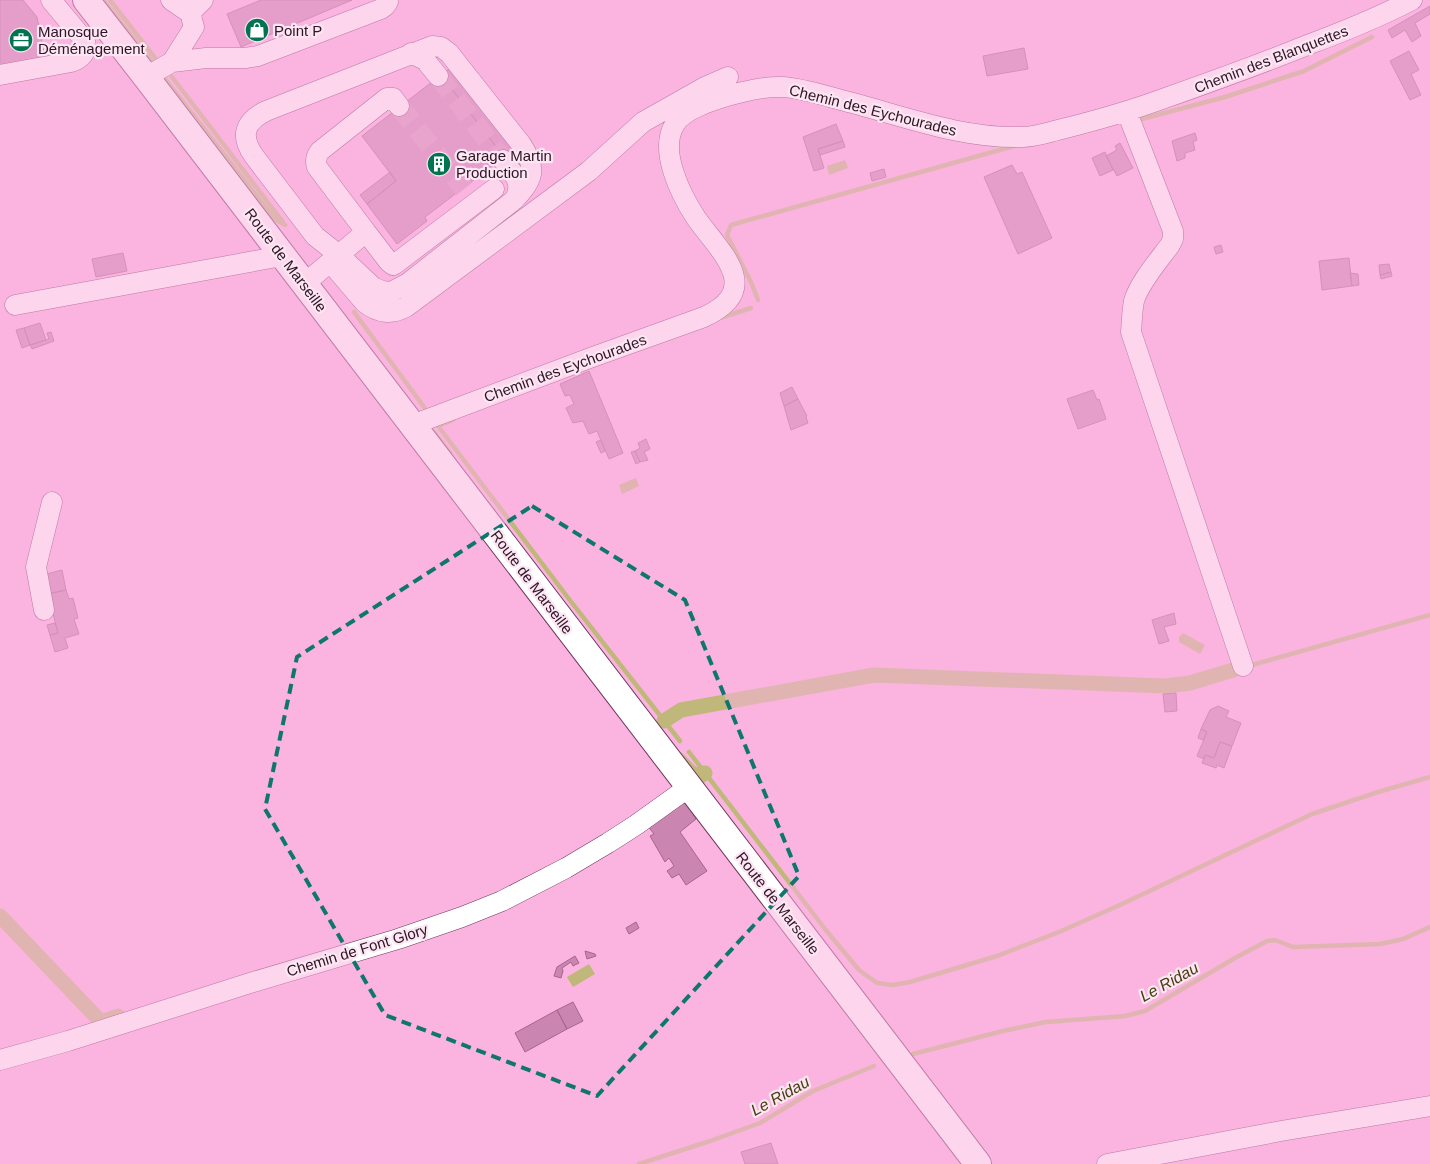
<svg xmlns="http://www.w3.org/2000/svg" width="1430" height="1164" font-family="Helvetica,sans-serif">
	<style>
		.water { fill: #bfb87a }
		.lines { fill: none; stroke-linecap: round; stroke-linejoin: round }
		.stream { stroke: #bfb87a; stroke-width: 4.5 }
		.canal { stroke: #bfb87a; stroke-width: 15 }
		.building { fill: #ca86b0; stroke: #a7658e }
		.minor-tunnel { stroke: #d293ba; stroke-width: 20; stroke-dasharray: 20 10; stroke-linecap: butt }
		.minor-casing { stroke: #72355d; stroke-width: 21 }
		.major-casing { stroke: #72355d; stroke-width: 28 }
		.minor { stroke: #fff; stroke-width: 20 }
		.major { stroke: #fff; stroke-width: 26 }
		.marked { fill: none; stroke: #0f766e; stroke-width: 4; stroke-dasharray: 10 6; stroke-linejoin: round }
		.labels { text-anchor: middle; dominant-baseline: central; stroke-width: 4.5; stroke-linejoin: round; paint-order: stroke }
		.poi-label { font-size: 15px; fill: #2e1424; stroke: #fde6f3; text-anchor: start }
		.street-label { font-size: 15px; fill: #2e1424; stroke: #fde6f3 }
		.water-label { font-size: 16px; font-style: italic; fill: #46400f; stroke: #fde6f3 }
	</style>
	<rect width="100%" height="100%" fill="#fbb3df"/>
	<path class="water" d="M 845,160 L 848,168 L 829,175 L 827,166 Z
		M 636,478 L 639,486 L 622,494 L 619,485 Z
		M 1183,633 L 1205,645 L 1200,654 L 1179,642 L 1179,637 Z
		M 589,964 L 595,974 L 573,987 L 567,977 Z"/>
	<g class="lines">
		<path class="stream" d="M 103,0 L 155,66
			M 110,0 L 155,58
			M 161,74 L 275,219 L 285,225
			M 172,77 L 283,222
			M 1142,119 L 1225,97 L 1304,71 L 1372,37
			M 758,300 L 751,282 L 727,235 L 731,225 L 1014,146
			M 354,312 L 427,411
			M 720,318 L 751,308
			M 453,420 L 438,426 L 569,599 L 680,741
			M 434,432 L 450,453
			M 1252,665 L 1430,615
			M 689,752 L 825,929 L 859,970 L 877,983 L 893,985 L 910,982 L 997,956 L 1059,932 L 1122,904 L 1312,814 L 1378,792 L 1430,777
			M 681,755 L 695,769 L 702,770
			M 913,1054 L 1003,1031 L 1046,1022 L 1125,1016 L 1145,1011 L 1235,958 L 1267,941 L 1275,940 L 1293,947 L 1380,944 L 1403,939 L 1430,927
			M 639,1164 L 710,1141 L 760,1123 L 813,1091 L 874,1066"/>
		<path class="canal" d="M 664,721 L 681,710 L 874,675 L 1165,686 L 1190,683 L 1233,670
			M 698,778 L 705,773
			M 0,916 L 101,1022 L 118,1016"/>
	</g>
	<path class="building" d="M 0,0 L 23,0 L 37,17 L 46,63 L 0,70 Z
		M 261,0 L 352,0 L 241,47 L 227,14 Z
		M 1430,6 L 1430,14 L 1415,23 L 1421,36 L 1412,42 L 1405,30 L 1392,38 L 1388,30 Z
		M 1024,48 L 1028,69 L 987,76 L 983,56 Z
		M 1409,51 L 1419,70 L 1411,74 L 1421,95 L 1410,100 L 1390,61 Z
		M 453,66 L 515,147 L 504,157 L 441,75 Z
		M 441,75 L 504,157 L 425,217 L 427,221 L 397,244 L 367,204 L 396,181 L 362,136 Z
		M 836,124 L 843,141 L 818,149 L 824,168 L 814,171 L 803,137 Z
		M 1195,133 L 1197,140 L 1193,142 L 1195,150 L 1185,153 L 1185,158 L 1177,161 L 1172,141 Z
		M 843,141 L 845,147 L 820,155 L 818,149 Z
		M 1120,143 L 1133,168 L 1117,176 L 1106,156 L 1117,150 L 1115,146 Z
		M 1105,152 L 1113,170 L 1100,176 L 1092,158 Z
		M 1012,165 L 1017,174 L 1022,172 L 1052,238 L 1018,254 L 984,177 Z
		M 884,169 L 886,177 L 872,181 L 870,173 Z
		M 390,172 L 396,181 L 367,204 L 360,195 Z
		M 1221,245 L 1223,252 L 1216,254 L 1214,247 Z
		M 123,253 L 127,271 L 96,277 L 92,259 Z
		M 1349,258 L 1352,286 L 1322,290 L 1319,261 Z
		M 1389,264 L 1391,272 L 1380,275 L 1379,265 Z
		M 1391,272 L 1392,276 L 1381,279 L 1380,275 Z
		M 1350,273 L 1358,274 L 1359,285 L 1352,286 Z
		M 40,323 L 46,340 L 30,345 L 24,328 Z
		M 24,328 L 30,345 L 22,348 L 16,330 Z
		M 51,332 L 54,341 L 32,349 L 30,345 L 49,339 L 47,333 Z
		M 589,371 L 623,453 L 609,459 L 597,431 L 589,434 L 583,421 L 573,423 L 566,408 L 574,404 L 570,395 L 565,396 L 560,384 Z
		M 792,387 L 798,399 L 784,406 L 780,393 Z
		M 1093,390 L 1097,400 L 1099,399 L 1106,419 L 1078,429 L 1067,399 Z
		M 798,399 L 807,416 L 806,417 L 808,423 L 791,430 L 784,406 Z
		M 646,439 L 650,449 L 644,452 L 648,460 L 640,462 L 635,451 L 640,448 L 638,443 Z
		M 601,440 L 605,451 L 601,453 L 596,442 Z
		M 635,451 L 640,462 L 636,464 L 631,452 Z
		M 62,570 L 66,590 L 48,594 L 43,575 Z
		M 66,590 L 69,599 L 73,598 L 78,618 L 74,619 L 79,634 L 65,638 L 68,648 L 55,652 L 50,635 L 58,633 L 48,594 Z
		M 1174,613 L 1176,624 L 1164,627 L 1169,641 L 1159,644 L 1152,620 Z
		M 55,623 L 58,633 L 50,635 L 47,625 Z
		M 1176,693 L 1177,711 L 1165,712 L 1163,694 Z
		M 1218,706 L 1229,711 L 1226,717 L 1241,723 L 1232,746 L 1220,742 L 1214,758 L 1205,755 L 1204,759 L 1197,756 L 1207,732 L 1201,729 L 1210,710 Z
		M 1201,729 L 1207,732 L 1203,740 L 1198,738 Z
		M 1220,742 L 1232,746 L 1224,768 L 1217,765 L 1216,768 L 1202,763 L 1205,755 L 1214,758 Z
		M 683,799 L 696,819 L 680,832 L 707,871 L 686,885 L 679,874 L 672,878 L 667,871 L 674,866 L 669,858 L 665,862 L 650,836 L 654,834 L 647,825 Z
		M 636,922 L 639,928 L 629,934 L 626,928 Z
		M 585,951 L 595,954 L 596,956 L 587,959 Z
		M 575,956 L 579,963 L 573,966 L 571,962 L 562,968 L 563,971 L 561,978 L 554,976 L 557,967 Z
		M 573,1002 L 583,1021 L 567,1029 L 557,1010 Z
		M 557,1010 L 567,1029 L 525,1052 L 515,1033 Z
		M 771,1143 L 778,1164 L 745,1164 L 741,1152 Z"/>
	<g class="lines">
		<path class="minor-tunnel" d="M 438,76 L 503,160
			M 399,106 L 464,189"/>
		<g class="minor-casing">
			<path id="minor" d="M 171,0 L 190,13
				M 432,46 L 441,47 L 449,53 L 521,144 C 538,169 533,180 514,200 L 408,283 L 391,292 L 382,291 L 373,287 L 339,255 L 315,236 L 254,156 C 240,136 244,122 266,111 Z
				M 411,53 L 425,60 L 438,76
				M 172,62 L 206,58 L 245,58 L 258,56 L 381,9 L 385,6 L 388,2
				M 0,75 L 71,62 C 81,59 88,52 85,41 L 51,0
				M 146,77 L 172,62 L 194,27 L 190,13 L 203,0
				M 1127,112 L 1173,231 L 1173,239 L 1170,245 C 1159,260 1139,283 1134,301 C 1132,311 1132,321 1131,332 L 1243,666
				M 503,160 C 513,173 525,184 514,200
				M 366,232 L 389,262 L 393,265 L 395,264 L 494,189
				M 330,262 L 365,303 C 378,313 392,315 406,307 L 589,171 L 643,122 L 705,87 L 728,77
				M 304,284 L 366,232 L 317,167 C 315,161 316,156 320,151 L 387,98 L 393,98 L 399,106
				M 15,305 L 282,256
				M 412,425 L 590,358 L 704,317 C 765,289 720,252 696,218 C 681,195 658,150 675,124 C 680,115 690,110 699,106 C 719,97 759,86 782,87 C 802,88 822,95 841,100 C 901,115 960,139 1023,137 C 1036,137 1049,132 1062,129 C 1098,120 1133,110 1168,97 C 1216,80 1263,63 1310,44 C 1345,31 1379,17 1412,0
				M 44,610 L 36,567 L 52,502
				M 0,1060 L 68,1041 L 250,983 L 398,939 L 462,917 L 502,901 L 566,868 L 608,843 L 636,825 L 689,787
				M 1107,1164 L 1281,1131 L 1430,1106"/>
		</g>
		<g class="major-casing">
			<path id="major" d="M 86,0 L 146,77 L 978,1164"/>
		</g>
		<use href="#minor" class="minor"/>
		<use href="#major" class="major"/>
	</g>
	<path d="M0 0H1430V1164H0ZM 532,506 L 685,600 L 799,876 L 597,1096 L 385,1015 L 265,809 L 297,657 Z" fill="#fbb3df" fill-opacity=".55" fill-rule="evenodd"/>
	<path class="marked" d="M 532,506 L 685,600 L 799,876 L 597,1096 L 385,1015 L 265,809 L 297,657 Z"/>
	<defs>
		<g id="shop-disc" transform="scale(1.25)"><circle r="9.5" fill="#00744f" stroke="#fde6f3"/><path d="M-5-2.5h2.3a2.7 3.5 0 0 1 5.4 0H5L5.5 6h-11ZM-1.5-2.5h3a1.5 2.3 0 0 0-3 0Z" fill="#fff"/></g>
		<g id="office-disc" transform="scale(1.25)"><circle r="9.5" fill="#00744f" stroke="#fde6f3"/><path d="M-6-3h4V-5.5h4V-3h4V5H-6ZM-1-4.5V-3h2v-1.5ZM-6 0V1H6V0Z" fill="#fff"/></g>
		<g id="building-disc" transform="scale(1.25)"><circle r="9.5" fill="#00744f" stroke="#fde6f3"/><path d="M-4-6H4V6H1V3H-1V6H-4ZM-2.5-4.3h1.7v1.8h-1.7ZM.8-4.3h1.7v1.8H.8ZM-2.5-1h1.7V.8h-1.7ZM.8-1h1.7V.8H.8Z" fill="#fff"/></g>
	</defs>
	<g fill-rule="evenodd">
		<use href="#shop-disc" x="257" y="30"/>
		<use href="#office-disc" x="21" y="40"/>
		<use href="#building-disc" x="439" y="164"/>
	</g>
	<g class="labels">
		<g class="poi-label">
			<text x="274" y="30">Point P</text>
			<text x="38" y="31">Manosque<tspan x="38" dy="17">Déménagement</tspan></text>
			<text x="456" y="155">Garage Martin<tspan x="456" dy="17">Production</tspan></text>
		</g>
		<g class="street-label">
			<text transform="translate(1271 59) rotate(-21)">Chemin des Blanquettes</text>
			<text transform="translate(873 110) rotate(14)">Chemin des Eychourades</text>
			<text transform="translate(286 260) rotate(53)">Route de Marseille</text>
			<text transform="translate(565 368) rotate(-20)">Chemin des Eychourades</text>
			<text transform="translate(532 582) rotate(53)">Route de Marseille</text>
			<text transform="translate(778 903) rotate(52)">Route de Marseille</text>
			<text transform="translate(357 950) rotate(-17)">Chemin de Font Glory</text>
		</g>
		<g class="water-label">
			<text transform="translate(1169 982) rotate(-29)">Le Ridau</text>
			<text transform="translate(780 1096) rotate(-29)">Le Ridau</text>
		</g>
	</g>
</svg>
